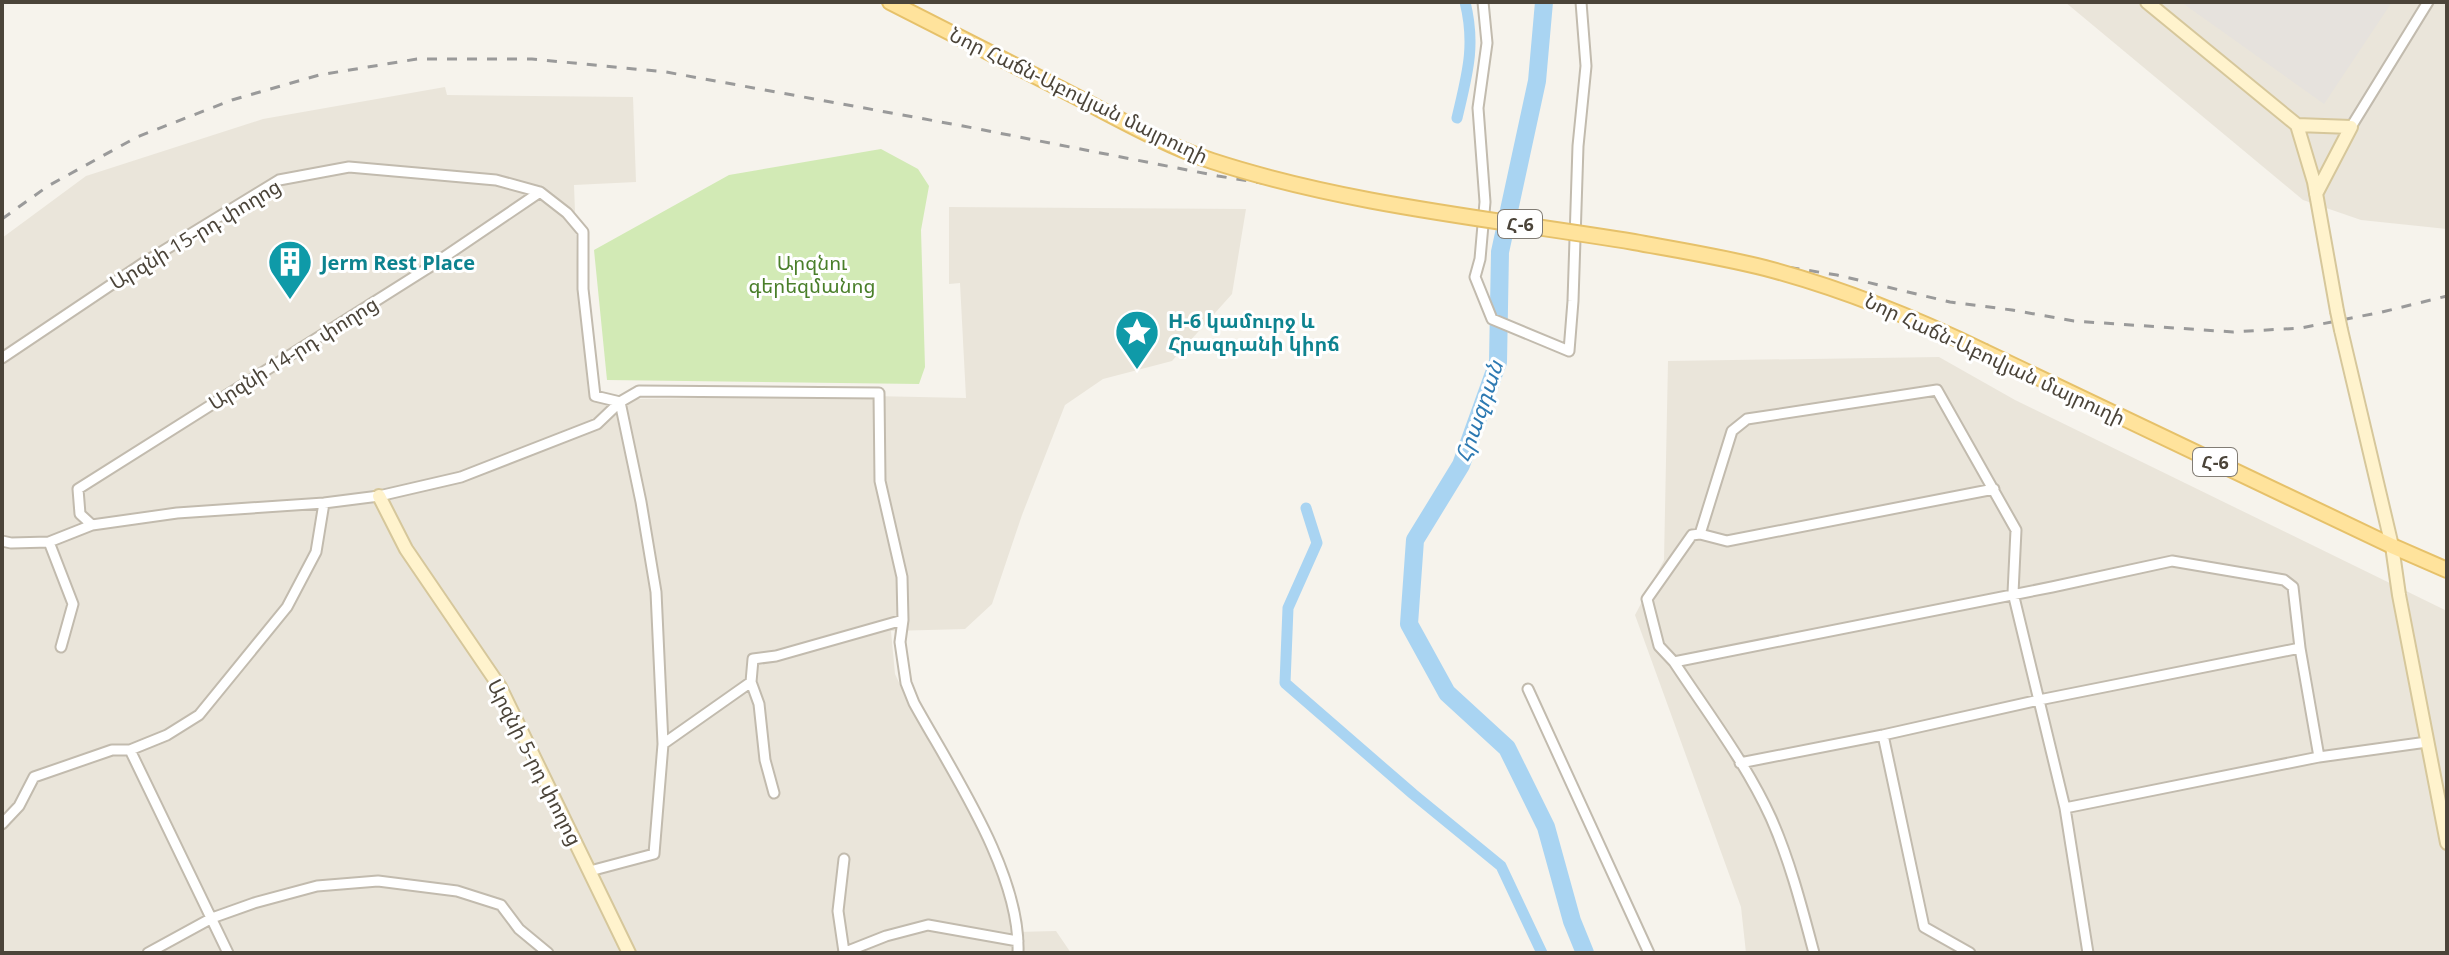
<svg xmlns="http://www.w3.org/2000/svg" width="2449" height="955" font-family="'Open Sans','Noto Sans Armenian',sans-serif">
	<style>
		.residential { fill: #eae5da }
		.industrial { fill: #e6e2dd }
		.green { fill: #d2eab5 }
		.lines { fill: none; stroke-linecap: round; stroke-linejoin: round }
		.canal { stroke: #a9d4f2; stroke-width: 11 }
		.river { stroke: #a9d4f2; stroke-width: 18 }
		.street-casing { stroke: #c2bbae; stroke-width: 13 }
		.secondary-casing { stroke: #d6c79b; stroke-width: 16 }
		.primary-casing { stroke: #e6c16a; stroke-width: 18 }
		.street { stroke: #fff; stroke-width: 9 }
		.secondary { stroke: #fff3cd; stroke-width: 12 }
		.primary { stroke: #ffe39c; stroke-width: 14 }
		.rail { stroke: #9a9a9a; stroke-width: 3; stroke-dasharray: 10 10; stroke-linecap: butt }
		.secondary-bridge-casing { stroke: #d6c79b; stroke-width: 16; stroke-linecap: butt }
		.primary-bridge-casing { stroke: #e6c16a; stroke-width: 18; stroke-linecap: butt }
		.secondary-bridge { stroke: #fff3cd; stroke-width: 12 }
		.primary-bridge { stroke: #ffe39c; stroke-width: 14 }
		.labels { text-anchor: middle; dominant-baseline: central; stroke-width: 6; stroke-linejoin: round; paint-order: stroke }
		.shield { fill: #fff; stroke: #817c74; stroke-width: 2 }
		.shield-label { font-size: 18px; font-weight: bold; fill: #4b4439 }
		.street-label { font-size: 20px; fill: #4b4439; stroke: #fff }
		.culture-label { font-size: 20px; font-weight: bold; fill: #0d838f; stroke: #fff; text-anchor: start }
		.park-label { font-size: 20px; fill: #4a7f2a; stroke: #fff }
		.water-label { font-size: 22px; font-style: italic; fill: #2e7ab2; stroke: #fff }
	</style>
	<rect width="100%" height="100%" fill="#f6f3ec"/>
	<path class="residential" d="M 2065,2 L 2447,2 L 2447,229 L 2361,220 L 2303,200 Z
		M 445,87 L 447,95 L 633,97 L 636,182 L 574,185 L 577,264 L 588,391 L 628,399 L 872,396 L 966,398 L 960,283 L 949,284 L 949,207 L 1246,209 L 1232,294 L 1172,361 L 1103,379 L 1065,405 L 1022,515 L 992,604 L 965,629 L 891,631 L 895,674 L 912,710 L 986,840 L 1009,903 L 1016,932 L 1056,931 L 1071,953 L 2,953 L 2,238 L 86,176 L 263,119 Z
		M 1939,357 L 2015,400 L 2447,611 L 2447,953 L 1746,953 L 1741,907 L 1635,615 L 1664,560 L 1668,361 Z"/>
	<path class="industrial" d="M 2181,2 L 2392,2 L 2324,104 Z"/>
	<path class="green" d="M 881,149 L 918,169 L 929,186 L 921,230 L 925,367 L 919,384 L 607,380 L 594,250 L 729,175 Z"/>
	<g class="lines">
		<path class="canal" d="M 1457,118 C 1467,75 1476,46 1465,2
			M 1306,508 L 1317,543 L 1288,608 L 1285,683 L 1413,794 L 1501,866 L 1542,953"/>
		<path class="river" d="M 1544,2 L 1537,81 L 1500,252 L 1498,362 L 1461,465 L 1415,540 L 1409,624 L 1447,693 L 1507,748 L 1546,827 L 1572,921 L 1585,953"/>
		<g class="street-casing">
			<path id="street" d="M 1483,2 L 1487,43 L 1478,108 L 1485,202 L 1480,259 L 1475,277 L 1492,319 L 1569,351 L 1573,301 L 1578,146 L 1586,66 L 1581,2
				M 2351,127 L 2428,2
				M 2,358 L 145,262 L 279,180 L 349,167 L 496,180 L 540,192 L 567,213 L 583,232 L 583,289 L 595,396 L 620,402
				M 92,525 L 80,514 L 78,489 L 428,268 L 540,192
				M 1700,534 L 1727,541 L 1994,489
				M 2,541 L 11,543 L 49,542 L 92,525 L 177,513 L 324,503 L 379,496 L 461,477 L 597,424 L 620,402 L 639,391 L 879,393 L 880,481 L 902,577 L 903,620 L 900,642 L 906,683 L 914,703 C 952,772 1021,873 1018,953
				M 49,542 L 73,604 L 61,647
				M 1674,662 L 1659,646 L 1647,599 L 1692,535 L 1700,534 L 1732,431 L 1747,419 L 1937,390 L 2016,530 L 2013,593 L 2065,808 L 2088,953
				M 751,682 L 759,704 L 765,760 L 774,793
				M 1528,689 L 1649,953
				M 1883,735 L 1924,927 L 1970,953
				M 663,744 L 751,682 L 753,659 L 776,656 L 903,620
				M 130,750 L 228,953
				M 1740,763 L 1883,735 L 2039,700 L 2300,648 L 2319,757 L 2427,742
				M 2065,808 L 2319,757
				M 2,824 L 19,806 L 34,777 L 112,750 L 130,750 L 167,735 L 199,715 L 287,607 L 316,552 L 324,503
				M 590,871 L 654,854 L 663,744 L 656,592 L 641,502 L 620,402
				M 844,952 L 838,911 L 844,859
				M 148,953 L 212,918 L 254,903 L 317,886 L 378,881 L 457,891 L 501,905 L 519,929 L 548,953
				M 843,953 L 886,936 L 928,925 L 1018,941
				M 1814,953 C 1802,908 1790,861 1771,818 C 1746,763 1707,712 1674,662 L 2052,587 L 2172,561 L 2284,580 L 2293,587 L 2300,648"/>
		</g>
		<g class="secondary-casing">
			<path id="secondary" d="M 2147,2 L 2297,125 L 2314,182 L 2337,311
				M 2297,125 L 2351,127 L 2316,194
				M 2341,330 L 2392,546 L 2399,595 L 2447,843
				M 379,496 L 406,549 L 500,687 L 629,953"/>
		</g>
		<g class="primary-casing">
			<path id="primary" d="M 890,2 L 1059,88
				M 1985,352 L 2392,546 L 2447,570"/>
		</g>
		<use href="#street" class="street"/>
		<use href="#secondary" class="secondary"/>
		<use href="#primary" class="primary"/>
		<path class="rail" d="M 2,219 L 48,186 L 137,137 L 232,100 L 319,75 L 417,59 L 532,59 L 666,72 L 963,126 L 1218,176 L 1837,275 L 1950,302 L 2012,310 L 2074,321 L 2233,332 L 2301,328 L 2382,312 L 2447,296"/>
		<g class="secondary-bridge-casing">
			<path id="secondary-bridge" d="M 2337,311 L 2341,330"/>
		</g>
		<g class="primary-bridge-casing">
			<path id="primary-bridge" d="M 1059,88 C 1109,113 1159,143 1212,161 C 1347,205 1494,219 1634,242 C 1678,250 1722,257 1765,268 C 1841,288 1913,317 1985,352"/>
		</g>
		<use href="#secondary-bridge" class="secondary-bridge"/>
		<use href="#primary-bridge" class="primary-bridge"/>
	</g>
	<defs>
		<g id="building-pin" transform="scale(2.3)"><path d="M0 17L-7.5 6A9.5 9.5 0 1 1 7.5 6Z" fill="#0f9aa8" stroke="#fff"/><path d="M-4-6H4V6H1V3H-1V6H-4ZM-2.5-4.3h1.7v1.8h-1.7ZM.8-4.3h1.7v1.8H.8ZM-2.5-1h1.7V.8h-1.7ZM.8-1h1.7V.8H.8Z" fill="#fff"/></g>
		<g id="sight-pin" transform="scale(2.3)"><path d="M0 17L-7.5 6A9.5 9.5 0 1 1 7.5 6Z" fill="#0f9aa8" stroke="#fff"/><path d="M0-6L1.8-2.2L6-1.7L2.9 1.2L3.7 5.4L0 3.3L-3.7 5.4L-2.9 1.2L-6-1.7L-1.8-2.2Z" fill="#fff"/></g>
	</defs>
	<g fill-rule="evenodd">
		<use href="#building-pin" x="290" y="262"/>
		<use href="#sight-pin" x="1137" y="332"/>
	</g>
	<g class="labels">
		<g class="shield">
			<rect x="1498" y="210" width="44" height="28" rx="6"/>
			<rect x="2193" y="448" width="44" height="28" rx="6"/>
		</g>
		<g class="shield-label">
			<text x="1520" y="224">Հ-6</text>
			<text x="2215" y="462">Հ-6</text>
		</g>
		<g class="street-label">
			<text transform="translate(1079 95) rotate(26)">Նոր Հաճն-Աբովյան մայրուղի</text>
			<text transform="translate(195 234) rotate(-31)">Արզնի 15-րդ փողոց</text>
			<text transform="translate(293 353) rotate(-32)">Արզնի 14-րդ փողոց</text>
			<text transform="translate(1995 359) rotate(25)">Նոր Հաճն-Աբովյան մայրուղի</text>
			<text transform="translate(535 762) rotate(63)">Արզնի 5-րդ փողոց</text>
		</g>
		<g class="culture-label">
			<text x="321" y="262">Jerm Rest Place</text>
			<text x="1168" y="320">H-6 կամուրջ և<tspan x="1168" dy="23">Հրազդանի կիրճ</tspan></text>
		</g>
		<g class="park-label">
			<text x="812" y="262">Արզնու<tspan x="812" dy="23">գերեզմանոց</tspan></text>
		</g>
		<g class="water-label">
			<text transform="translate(1478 411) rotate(-71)">Հրազդան</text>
		</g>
	</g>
	<rect width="2449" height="955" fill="none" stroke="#4b4439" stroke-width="8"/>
</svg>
